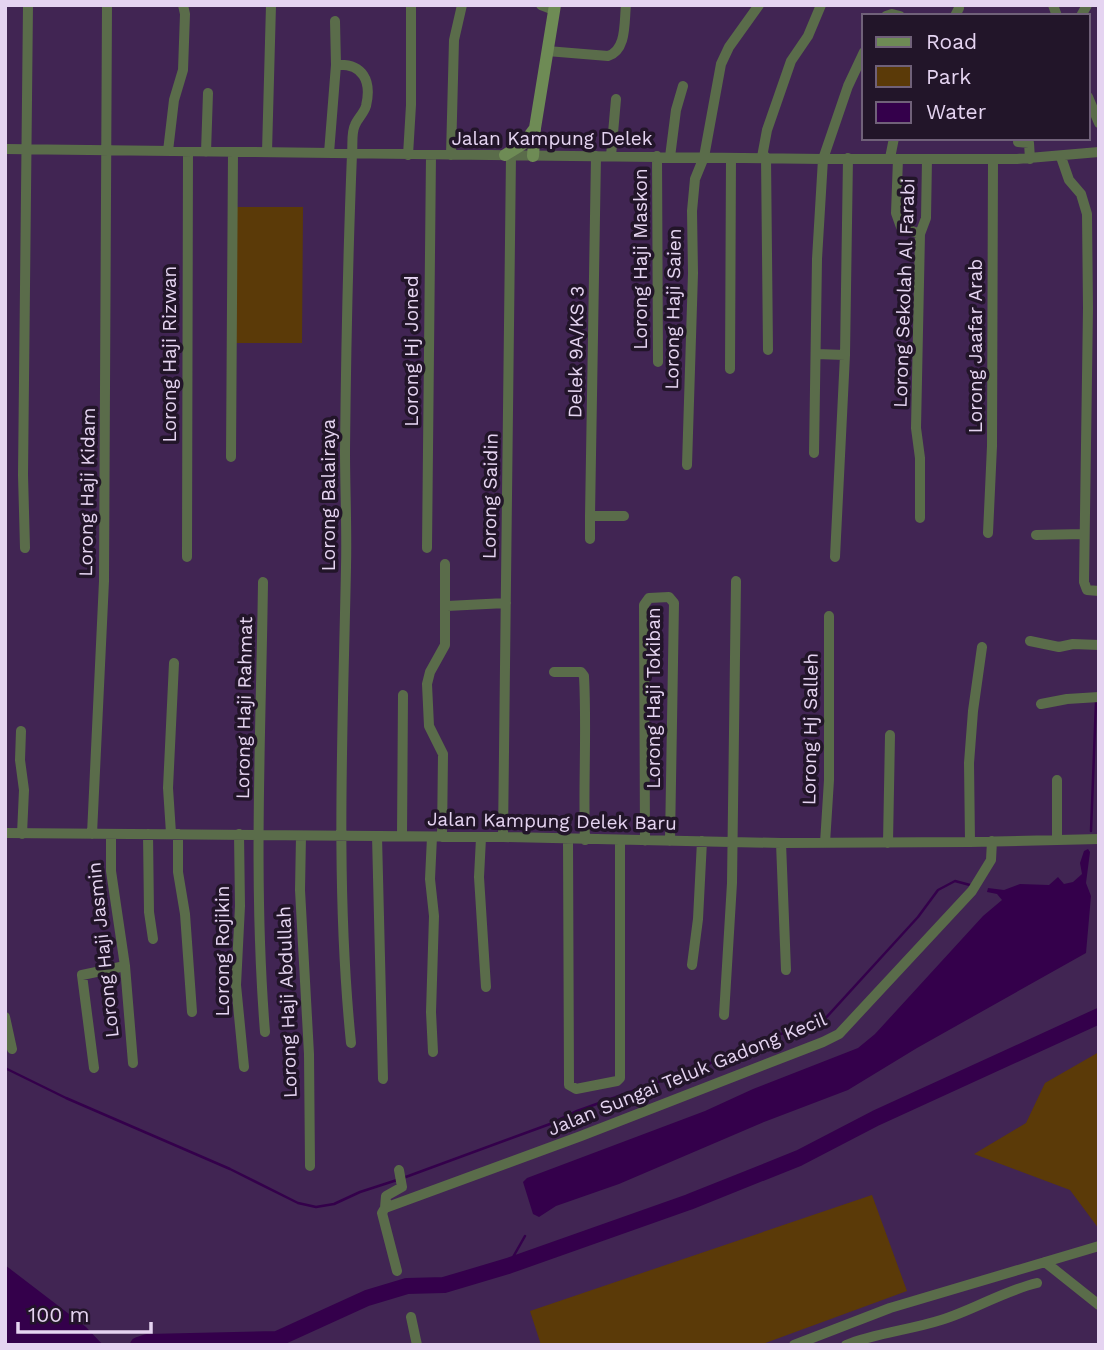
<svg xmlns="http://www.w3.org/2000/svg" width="1104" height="1350" font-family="'Work Sans',sans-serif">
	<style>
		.green { fill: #5b3a08 }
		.water { fill: #34004b }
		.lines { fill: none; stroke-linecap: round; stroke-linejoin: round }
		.stream { stroke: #34004b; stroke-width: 2.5 }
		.river { stroke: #34004b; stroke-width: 16 }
		.street { stroke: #5a6c4a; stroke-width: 10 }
		.secondary { stroke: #6e8b55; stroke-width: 12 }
		.labels { text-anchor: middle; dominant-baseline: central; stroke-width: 7; stroke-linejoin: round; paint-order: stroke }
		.street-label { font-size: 19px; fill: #e5d4f1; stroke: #221529 }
	</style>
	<rect width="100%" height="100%" fill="#412553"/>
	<path class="green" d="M 237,207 L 303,207 L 302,343 L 236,343 Z
		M 1099,1052 L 1099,1229 L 1070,1190 L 974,1154 L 1026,1123 L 1045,1083 Z
		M 872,1195 L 907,1291 L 760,1345 L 541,1345 L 530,1311 Z"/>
	<path class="water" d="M 1088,849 L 1090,852 L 1086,883 L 1091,896 L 1086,953 L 917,1048 L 848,1090 L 764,1122 L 619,1184 L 556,1206 L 539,1217 L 533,1214 L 523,1182 L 527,1178 L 705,1111 L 753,1089 L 858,1048 L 875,1034 L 983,916 L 1002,900 L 997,894 L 987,892 L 988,888 L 1004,890 L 1020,884 L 1049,885 L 1058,877 L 1064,884 L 1073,882 L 1082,874 L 1080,863 L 1084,851 Z
		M 5,1265 L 86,1327 L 103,1345 L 5,1345 Z"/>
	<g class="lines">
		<path class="stream" d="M 1091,831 L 1096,702
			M 5,1068 L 66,1098 L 230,1169 L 298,1203 L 316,1207 L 334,1204 L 360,1192 L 397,1180
			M 403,1178 L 550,1124 L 577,1111 L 744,1051 L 761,1040 L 823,1021 L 918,917 L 938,890 L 955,881 L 970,885
			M 508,1266 L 525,1236"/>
		<path class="river" d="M 138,1345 L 147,1342 L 277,1339 L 367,1298 L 407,1286 L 444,1285 L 508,1266 L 689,1202 L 799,1158 L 876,1118 L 1099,1016"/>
		<path class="street" d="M 541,5 L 554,10
			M 1053,5 L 1057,16
			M 886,16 L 892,14 L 900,16
			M 955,16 L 959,8
			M 1081,16 L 1087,5
			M 335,21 L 336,65
			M 547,51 L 608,56 C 627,50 624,22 626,5
			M 1088,97 L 1099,123
			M 1018,142 L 1029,143 L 1030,159
			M 5,149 L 823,159 L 1017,159 L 1099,152
			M 168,151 L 174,100 L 183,70 L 185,14 L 183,5
			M 206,152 L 208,93
			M 267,152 L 271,5
			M 329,153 L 336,65 C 363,63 372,81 366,106 C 364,113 358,118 355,125 C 351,133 353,145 352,154 C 348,252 346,351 345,450 C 345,489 347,528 346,567 C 343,725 335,885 351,1043
			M 408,155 L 411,105 L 411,5
			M 451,155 L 454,40 L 462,5
			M 596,156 L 590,516 L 624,516
			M 611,156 L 616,99
			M 657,156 L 658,362
			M 670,157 L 676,110 L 683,86
			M 762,157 L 767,130 L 791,61 L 808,36 L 821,5
			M 766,157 L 768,350
			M 1061,157 L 1069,180 L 1081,194 L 1087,214 L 1088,308 L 1084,582 L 1087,590 L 1099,591
			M 890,158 L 894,138
			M 898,159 L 896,213 L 901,227 L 920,234
			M 816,354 L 845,355
			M 730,369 L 731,158
			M 814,453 L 817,259 L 823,159 L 848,86 L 864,52
			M 231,457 L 233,152
			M 687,465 L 693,273 L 692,211 L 695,179 L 704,157 L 721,64 L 729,47 L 759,5
			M 920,518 L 920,458 L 916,428 L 920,234 L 926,218 L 927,159
			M 988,533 L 992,446 L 993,159
			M 1036,535 L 1084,534
			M 590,539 L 590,516
			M 25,548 L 23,475 L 28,5
			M 427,548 L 431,155
			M 187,557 L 188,152
			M 835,557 L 845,355 L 848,158
			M 263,582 C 261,732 253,883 265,1032
			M 447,606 L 506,603
			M 1030,641 L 1059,647 L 1073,644 L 1099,645
			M 554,672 L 581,672 L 584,676 C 587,731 583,786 585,840
			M 1041,704 L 1067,699 L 1099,697
			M 21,731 L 20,760 L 24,790 L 22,834
			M 5,833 L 503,837 L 781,843 L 970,842 L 1099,839
			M 171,833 L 168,788 L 174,663
			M 92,834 L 104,581 L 107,5
			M 111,834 L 111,871 L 125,966 L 133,1063
			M 148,834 L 149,912 L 153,939
			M 178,834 L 178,872 L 185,914 L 192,1012
			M 239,834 L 240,906 L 236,985 L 244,1067
			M 301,836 L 300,890 L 309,1054 L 310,1166
			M 377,836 L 383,1079
			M 402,836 L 403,695
			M 432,837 L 430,879 L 434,916 L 431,1012 L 433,1052
			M 442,837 L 443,754 L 429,726 L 427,684 L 430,672 L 445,645 L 445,564
			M 503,837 L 511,155
			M 481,838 L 479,877 L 486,987
			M 568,839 L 569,1085 L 576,1089 L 617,1081 L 620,1078 L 620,841
			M 1057,839 L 1057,780
			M 645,841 L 644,605 L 649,598 L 669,597 L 674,603 L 670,841
			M 970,842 L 969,763 L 973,711 L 982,647
			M 781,843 L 786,970
			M 825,843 L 829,780 L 829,616
			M 888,843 L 890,735
			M 692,965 L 698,919 L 702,841
			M 724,1015 L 732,883 L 736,581
			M 5,1017 L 12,1049
			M 94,1068 L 82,975 L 125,966
			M 385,1208 L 386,1196 L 402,1187 L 399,1170
			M 1045,1262 L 1099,1305
			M 397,1271 L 382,1213 L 385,1208 L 581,1136 L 823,1042 L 839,1034 L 972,891 L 991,860 L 992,841
			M 411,1317 L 417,1345
			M 794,1345 L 890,1308 L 1099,1246
			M 846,1345 C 875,1333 910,1330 941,1320 C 974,1310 1003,1291 1037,1283"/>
		<path class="secondary" d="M 505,155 L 523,144 L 535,128
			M 533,156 L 535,128 L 555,5"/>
	</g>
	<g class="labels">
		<g class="street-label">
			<text x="552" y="138">Jalan Kampung Delek</text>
			<text transform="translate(640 259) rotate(-90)">Lorong Haji Maskon</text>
			<text transform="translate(904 293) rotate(-88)">Lorong Sekolah Al Farabi</text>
			<text transform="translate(673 309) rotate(-89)">Lorong Haji Saien</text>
			<text transform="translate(975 346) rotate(-90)">Lorong Jaafar Arab</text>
			<text transform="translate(411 351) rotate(-90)">Lorong Hj Joned</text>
			<text transform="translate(576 352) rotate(-89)">Delek 9A/KS 3</text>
			<text transform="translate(169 354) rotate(-90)">Lorong Haji Rizwan</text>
			<text transform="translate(87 492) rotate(-89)">Lorong Haji Kidam</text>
			<text transform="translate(328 495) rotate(-90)">Lorong Balairaya</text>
			<text transform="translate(490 496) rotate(-89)">Lorong Saidin</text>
			<text transform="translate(653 698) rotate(-90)">Lorong Haji Tokiban</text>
			<text transform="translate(244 708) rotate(-89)">Lorong Haji Rahmat</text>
			<text transform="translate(810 729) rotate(-89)">Lorong Hj Salleh</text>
			<text transform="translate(552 821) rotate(1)">Jalan Kampung Delek Baru</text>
			<text transform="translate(103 950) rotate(-96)">Lorong Haji Jasmin</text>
			<text transform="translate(222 951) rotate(-90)">Lorong Rojikin</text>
			<text transform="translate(287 1002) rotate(-92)">Lorong Haji Abdullah</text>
			<text transform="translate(687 1074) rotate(-22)">Jalan Sungai Teluk Gadong Kecil</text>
		</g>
	</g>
	<rect width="1104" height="1350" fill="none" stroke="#e5d4f1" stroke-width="14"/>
	<rect x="862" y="14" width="228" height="126" fill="#221529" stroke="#706179" stroke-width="2"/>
	<rect x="876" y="37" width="35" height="10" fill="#6e8b55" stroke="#706179" stroke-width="2"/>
	<text x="926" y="49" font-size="21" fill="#e5d4f1">Road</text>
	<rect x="876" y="66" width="35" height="21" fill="#5b3a08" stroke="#706179" stroke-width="2"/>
	<text x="926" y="84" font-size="21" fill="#e5d4f1">Park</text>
	<rect x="876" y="102" width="35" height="21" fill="#34004b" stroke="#706179" stroke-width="2"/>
	<text x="926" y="119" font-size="21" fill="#e5d4f1">Water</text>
	<path d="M18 1322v10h133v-10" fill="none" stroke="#e5d4f1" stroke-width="3.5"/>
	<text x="28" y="1322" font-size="21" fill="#e5d4f1" stroke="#221529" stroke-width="5" paint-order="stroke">100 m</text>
</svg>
